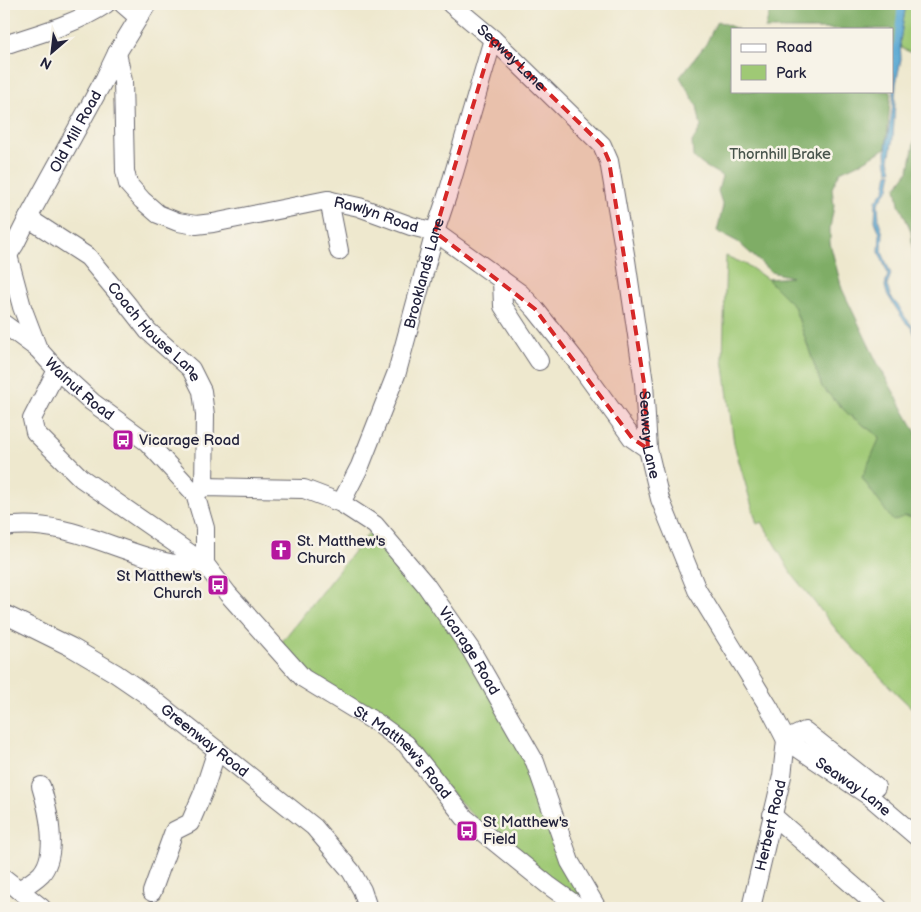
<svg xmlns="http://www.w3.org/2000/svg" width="921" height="912" font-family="'Balsamiq Sans',sans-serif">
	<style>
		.green { fill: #9fc975; stroke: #607658 }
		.forest { fill: #7fad66; stroke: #506850 }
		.water { fill: #59a8d3; stroke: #3e6587 }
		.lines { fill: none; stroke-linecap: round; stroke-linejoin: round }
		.stream { stroke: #59a8d3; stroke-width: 4 }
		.minor-casing { stroke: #69676e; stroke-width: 20 }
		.minor { stroke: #fff; stroke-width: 18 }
		.marked { fill: #d62828; fill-opacity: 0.2; stroke: #d62828; stroke-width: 4; stroke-dasharray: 10 6; stroke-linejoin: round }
		.labels { text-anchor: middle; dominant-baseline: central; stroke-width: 5; stroke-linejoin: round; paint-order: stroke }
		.street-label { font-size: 15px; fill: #22223b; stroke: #f7f3e8 }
		.park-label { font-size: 15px; fill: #48544c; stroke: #f7f3e8 }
		.poi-label { font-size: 15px; fill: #22223b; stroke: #f7f3e8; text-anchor: start }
	</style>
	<rect width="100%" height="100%" fill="#f7f3e8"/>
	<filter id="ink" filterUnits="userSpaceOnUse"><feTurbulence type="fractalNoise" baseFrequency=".02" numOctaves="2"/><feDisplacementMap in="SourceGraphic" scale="10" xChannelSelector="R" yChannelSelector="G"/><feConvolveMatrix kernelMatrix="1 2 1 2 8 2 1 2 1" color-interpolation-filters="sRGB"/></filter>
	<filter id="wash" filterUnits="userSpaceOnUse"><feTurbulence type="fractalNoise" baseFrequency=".0096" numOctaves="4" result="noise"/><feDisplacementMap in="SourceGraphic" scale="20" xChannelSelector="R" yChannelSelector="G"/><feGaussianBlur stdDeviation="1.12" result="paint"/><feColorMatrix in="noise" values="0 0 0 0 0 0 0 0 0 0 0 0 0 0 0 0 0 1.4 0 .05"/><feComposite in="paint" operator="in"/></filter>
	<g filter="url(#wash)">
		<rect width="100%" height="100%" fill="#eee8ce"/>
		<path class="green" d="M 906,4 L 917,4 L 917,52 L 912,53 L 901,48 L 900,41 Z
			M 726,256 L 747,265 L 767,279 L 794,306 L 822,387 L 848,414 L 880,437 L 905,516 L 917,519 L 917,713 L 891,688 L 839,633 L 791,573 L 762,522 L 757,524 L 734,444 L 723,358 Z
			M 375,525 L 471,650 L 597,908 L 515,859 L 405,744 L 276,649 Z"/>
		<path class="forest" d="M 772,4 L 900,4 L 892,80 L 892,29 L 765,29 Z
			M 717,21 L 738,29 L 732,29 L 732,91 L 891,91 L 886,148 L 864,161 L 840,172 L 832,188 L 834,206 L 830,228 L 830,243 L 842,289 L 877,362 L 917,434 L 917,519 L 905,516 L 893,521 L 862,478 L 880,437 L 848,414 L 822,387 L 794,306 L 767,279 L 792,277 L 771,272 L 738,242 L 717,231 L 723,206 L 718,191 L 722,176 L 703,165 L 693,157 L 692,142 L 701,127 L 697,106 L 680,77 L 706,44 Z
			M 917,127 L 917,289 L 916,289 L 911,231 L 899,204 L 896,188 L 909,170 Z"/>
		<path class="water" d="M 900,4 L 906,4 L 900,41 L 901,59 L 896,84 L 893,138 L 889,160 L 892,170 L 888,170 C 882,148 892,123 893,101 C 894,68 896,36 900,4 Z
			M 892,172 L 889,188 L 878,203 L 879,221 L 883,234 L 882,252 L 891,274 L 887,286 L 891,297 L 900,308 L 905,317 L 917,332 L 917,340 L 912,328 L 905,322 L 887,294 L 885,286 L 888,274 L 879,252 L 880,234 L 875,221 L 876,201 L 885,189 L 888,173 Z"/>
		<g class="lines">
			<path class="stream" d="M 893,71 L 900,4"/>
		</g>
	</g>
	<g filter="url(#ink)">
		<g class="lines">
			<g class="minor-casing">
				<g id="minor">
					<path d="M 123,4 L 138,17"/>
					<path id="s1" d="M 451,4 L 493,39 L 602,145 L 609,161 L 626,260 L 644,383 L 648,449 L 660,499 L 697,590 L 770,709 L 786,740 L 869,796 L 917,837"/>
					<path d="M 4,45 C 38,34 76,24 106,4"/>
					<path id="s2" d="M 117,53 L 123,81 L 125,171 L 128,184 L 142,200 L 158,214 L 178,222 L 196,225 L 213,223 L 327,200 L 359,207 L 411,226 L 435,232 L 520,293 L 535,309 L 577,362 L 632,438 L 648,449"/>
					<path d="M 329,200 L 339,251"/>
					<path id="s3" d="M 28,218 L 88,257 L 127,304 L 148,331 L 191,369 L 202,391 L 205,415 L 204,487"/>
					<path d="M 8,255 L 22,307 L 38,349"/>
					<path id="s4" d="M 4,261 L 15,244 L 28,218 L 105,78 L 117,53 L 147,4"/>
					<path d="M 502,280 L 503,306 L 539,361"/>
					<path id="s5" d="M 4,324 L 38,349 L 57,370 L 92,402 L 147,442 L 195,494 L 205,528 L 205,564 L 228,594 L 303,678 L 377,723 L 406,744 L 465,818 L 548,885 L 580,908"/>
					<path d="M 57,370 L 32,419 L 35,432 L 81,478 L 205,564"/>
					<path id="s6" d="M 195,494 L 204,487 L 304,489 L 341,503 L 375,525 L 425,584 L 471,650 L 535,762 L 570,862 L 597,908"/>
					<path id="s7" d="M 341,503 L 360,466 L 397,372 L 435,232 L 449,190 L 493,39"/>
					<path d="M 4,527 C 66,518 113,551 170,563 C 181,565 194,564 205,564"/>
					<path id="s8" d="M 4,614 L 71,647 L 115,673 L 150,697 L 314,827 L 351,871 L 362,890 L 368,908"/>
					<path d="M 786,740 L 805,731 L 876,787"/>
					<path d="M 772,815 L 879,908"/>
					<path d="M 4,878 L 42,908"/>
					<path d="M 19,890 C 27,885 35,880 41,874 C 59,854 48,809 41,786"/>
					<path d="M 152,892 L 174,831 L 190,823 L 203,793 L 217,750"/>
					<path id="s9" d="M 751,908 L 782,776 L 786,740"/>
				</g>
			</g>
			<use href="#minor" class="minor"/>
		</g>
	</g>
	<path class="marked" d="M 493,39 L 602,145 L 609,161 L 644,383 L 648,449 L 632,438 L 535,309 L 435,232 Z"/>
	<defs>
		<g id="bus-square" transform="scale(1.125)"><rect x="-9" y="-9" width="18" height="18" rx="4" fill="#b5179e" stroke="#f7f3e8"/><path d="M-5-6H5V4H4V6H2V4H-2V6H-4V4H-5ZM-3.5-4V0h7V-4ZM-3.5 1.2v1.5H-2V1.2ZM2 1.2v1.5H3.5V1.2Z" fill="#fff"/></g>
		<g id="church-square" transform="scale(1.125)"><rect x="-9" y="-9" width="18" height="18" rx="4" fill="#b5179e" stroke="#f7f3e8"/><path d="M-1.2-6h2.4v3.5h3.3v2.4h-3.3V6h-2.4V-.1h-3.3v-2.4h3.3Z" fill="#fff"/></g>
	</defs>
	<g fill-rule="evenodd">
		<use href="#bus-square" x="123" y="440"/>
		<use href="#church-square" x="281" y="550"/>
		<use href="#bus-square" x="218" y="585"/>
		<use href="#bus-square" x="467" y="831"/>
	</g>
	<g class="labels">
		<g class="street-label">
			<text stroke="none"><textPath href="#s1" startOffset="81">Seaway Lane</textPath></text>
			<text stroke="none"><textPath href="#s4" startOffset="148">Old Mill Road</textPath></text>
			<text stroke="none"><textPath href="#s2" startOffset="399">Rawlyn Road</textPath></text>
			<text stroke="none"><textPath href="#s7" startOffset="245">Brooklands Lane</textPath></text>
			<text stroke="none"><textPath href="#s3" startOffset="172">Coach House Lane</textPath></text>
			<text stroke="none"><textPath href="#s5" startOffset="100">Walnut Road</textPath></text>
			<text stroke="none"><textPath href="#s1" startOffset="501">Seaway Lane</textPath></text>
			<text stroke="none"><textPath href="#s6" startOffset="349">Vicarage Road</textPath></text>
			<text stroke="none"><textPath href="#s8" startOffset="238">Greenway Road</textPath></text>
			<text stroke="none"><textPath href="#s5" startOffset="604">St. Matthew's Road</textPath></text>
			<text stroke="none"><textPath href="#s1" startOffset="921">Seaway Lane</textPath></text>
			<text stroke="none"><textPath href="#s9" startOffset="85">Herbert Road</textPath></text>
		</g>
		<g class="park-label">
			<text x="780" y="154">Thornhill Brake</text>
		</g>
		<g class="poi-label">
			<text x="139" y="440">Vicarage Road</text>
			<text x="297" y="541">St. Matthew's<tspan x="297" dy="17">Church</tspan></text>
			<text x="202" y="576" text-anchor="end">St Matthew's<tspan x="202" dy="17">Church</tspan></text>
			<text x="483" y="822">St Matthew's<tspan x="483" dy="17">Field</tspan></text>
		</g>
	</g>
	<rect width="921" height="912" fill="none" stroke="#f7f3e8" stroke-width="20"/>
	<rect x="731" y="28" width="162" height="65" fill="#f7f3e8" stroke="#a29fa3"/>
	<rect x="741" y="44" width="25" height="8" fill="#ffffff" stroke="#a29fa3"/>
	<text x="776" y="52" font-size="15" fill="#22223b">Road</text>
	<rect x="741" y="65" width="25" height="15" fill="#9fc975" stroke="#a29fa3"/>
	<text x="776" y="78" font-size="15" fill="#22223b">Park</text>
	<g transform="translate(52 52) rotate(208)" stroke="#f7f3e8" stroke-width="4" paint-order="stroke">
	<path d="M0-4L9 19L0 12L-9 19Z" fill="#22223b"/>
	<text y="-8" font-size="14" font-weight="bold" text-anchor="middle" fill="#22223b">N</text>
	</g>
</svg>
